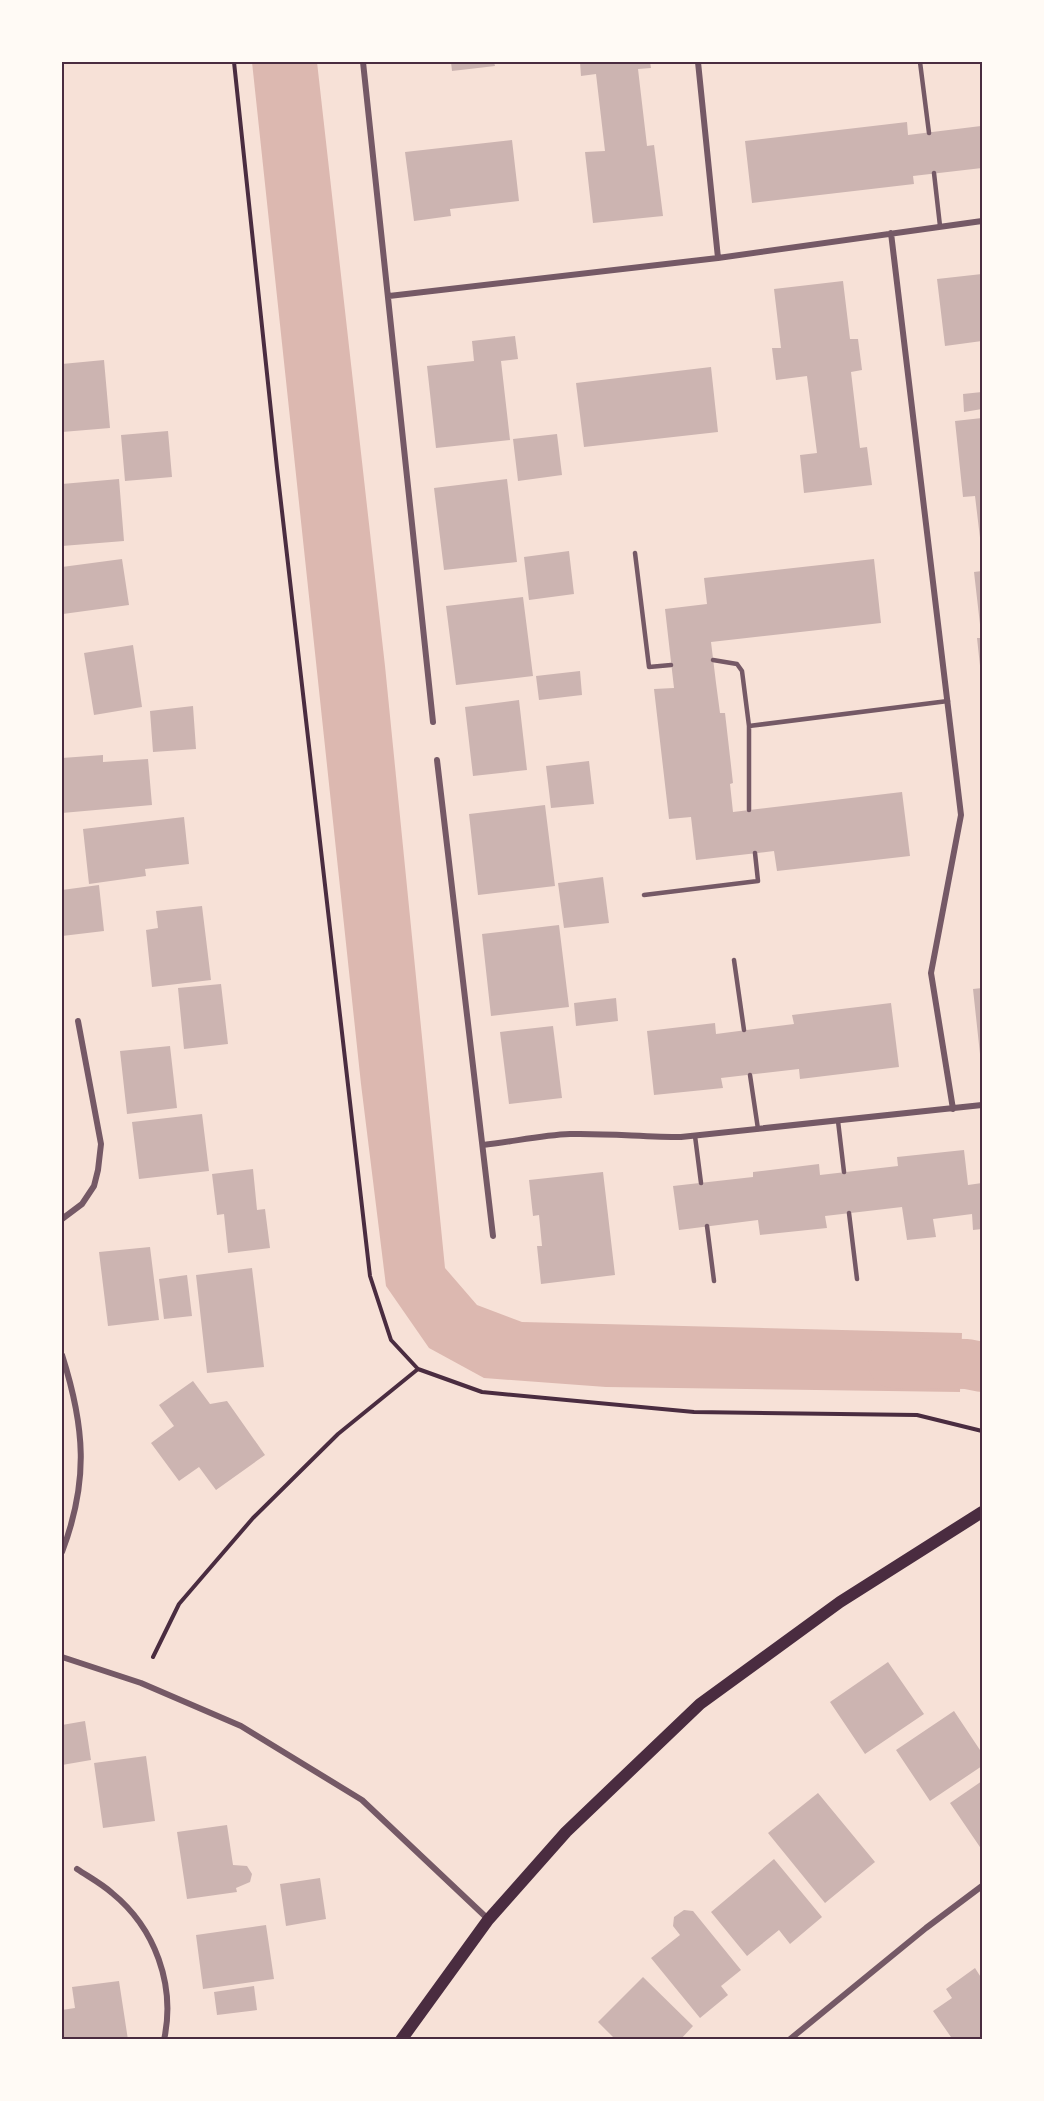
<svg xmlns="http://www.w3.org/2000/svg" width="1044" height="2101" font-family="Montserrat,sans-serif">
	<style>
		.water { fill: #dcb8b0 }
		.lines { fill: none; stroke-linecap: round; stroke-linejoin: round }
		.canal { stroke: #dcb8b0; stroke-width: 50 }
		.building { fill: #ccb4b1 }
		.path { stroke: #4a2c40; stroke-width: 4 }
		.service { stroke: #755966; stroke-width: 4.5 }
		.minor { stroke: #755966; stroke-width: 6 }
		.secondary { stroke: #4a2c40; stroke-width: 12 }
		.neatline { fill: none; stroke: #4a2c40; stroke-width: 2 }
	</style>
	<rect width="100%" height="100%" fill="#f7e1d7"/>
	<path class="water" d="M 252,62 L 317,62 L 385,666 L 445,1268 L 477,1305 L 522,1322 L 962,1333 L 960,1392 L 606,1387 L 484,1378 L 429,1348 L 386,1286 L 361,1084 Z"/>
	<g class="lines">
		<path class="canal" d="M 893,1363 L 967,1364 L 982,1367"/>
	</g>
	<path class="building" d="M 451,62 L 494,62 L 495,66 L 452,71 Z
		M 580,62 L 650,62 L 651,68 L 638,69 L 647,146 L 654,145 L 663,216 L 593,223 L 585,152 L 605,151 L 596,74 L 581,76 Z
		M 980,117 L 982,117 L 982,168 L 913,176 L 914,184 L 752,203 L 745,141 L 907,122 L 908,135 L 981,126 Z
		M 512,140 L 519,201 L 450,209 L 451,216 L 414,221 L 405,152 Z
		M 982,274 L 982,341 L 945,346 L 937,279 Z
		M 843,281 L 850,339 L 858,339 L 862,370 L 851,372 L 860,448 L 867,447 L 872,485 L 804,493 L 800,455 L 817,453 L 807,376 L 776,380 L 772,348 L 781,348 L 774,289 Z
		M 515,336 L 518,359 L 501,361 L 510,440 L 436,448 L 427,366 L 474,361 L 472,341 Z
		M 104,360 L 110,428 L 62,432 L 62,364 Z
		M 711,367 L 718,432 L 584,447 L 576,383 Z
		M 982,392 L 982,409 L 964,412 L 963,394 Z
		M 982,418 L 982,546 L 981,546 L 975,496 L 963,497 L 955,421 Z
		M 168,431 L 172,477 L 125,481 L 121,435 Z
		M 557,434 L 562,475 L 518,481 L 513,439 Z
		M 119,479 L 124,541 L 62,546 L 62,484 Z
		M 507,479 L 517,562 L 444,570 L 434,488 Z
		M 569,551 L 574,594 L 529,600 L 524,557 Z
		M 122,559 L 129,605 L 63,614 L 62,567 Z
		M 874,559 L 881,623 L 711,642 L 716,683 L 720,713 L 725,713 L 733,783 L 730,784 L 733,812 L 902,792 L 910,856 L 777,871 L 774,851 L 696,860 L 691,817 L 669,819 L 654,689 L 674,688 L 665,609 L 707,604 L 704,578 Z
		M 982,571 L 982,633 L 981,633 L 974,572 Z
		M 523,597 L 533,676 L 456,685 L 446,606 Z
		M 977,638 L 982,638 L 982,675 L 981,675 Z
		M 133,645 L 142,707 L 94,715 L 84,653 Z
		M 580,671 L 582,695 L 539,700 L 536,676 Z
		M 519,700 L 527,770 L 473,776 L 465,707 Z
		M 193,706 L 196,749 L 153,752 L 150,711 Z
		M 103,755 L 103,762 L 148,759 L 152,805 L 62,813 L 62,758 Z
		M 589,761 L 594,804 L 551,808 L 546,766 Z
		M 545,805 L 555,886 L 478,895 L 469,814 Z
		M 184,817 L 189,864 L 145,869 L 146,876 L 89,884 L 83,829 Z
		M 603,877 L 609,923 L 564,928 L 558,883 Z
		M 99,885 L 104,931 L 62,936 L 62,890 Z
		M 202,906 L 211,980 L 152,987 L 146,930 L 158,928 L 156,911 Z
		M 559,925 L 569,1007 L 491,1016 L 482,934 Z
		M 221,984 L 228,1044 L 184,1049 L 178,988 Z
		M 982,988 L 982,1054 L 980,1054 L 973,989 Z
		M 616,998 L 618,1021 L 576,1026 L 574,1003 Z
		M 891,1003 L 899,1067 L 800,1079 L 799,1069 L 721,1078 L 723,1088 L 654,1095 L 647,1031 L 715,1023 L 716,1034 L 794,1024 L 792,1015 Z
		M 553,1026 L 562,1098 L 509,1104 L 500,1032 Z
		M 170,1046 L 177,1108 L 127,1114 L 120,1051 Z
		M 202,1114 L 209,1171 L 139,1179 L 132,1122 Z
		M 964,1150 L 968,1185 L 982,1183 L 982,1229 L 973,1230 L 972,1214 L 933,1219 L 936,1237 L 907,1240 L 902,1207 L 825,1216 L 827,1228 L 760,1235 L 758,1220 L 679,1230 L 673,1186 L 753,1177 L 753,1172 L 819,1164 L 820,1175 L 898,1166 L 897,1157 Z
		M 253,1169 L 257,1210 L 265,1209 L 270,1248 L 228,1253 L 224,1214 L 217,1215 L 212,1174 Z
		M 603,1172 L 615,1275 L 541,1284 L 537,1246 L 542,1246 L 539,1215 L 533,1216 L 529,1180 Z
		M 150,1247 L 159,1320 L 108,1326 L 99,1252 Z
		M 252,1268 L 264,1367 L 207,1373 L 196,1275 Z
		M 187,1275 L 192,1316 L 164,1319 L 159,1279 Z
		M 193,1381 L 210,1404 L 227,1401 L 265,1455 L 216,1490 L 199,1467 L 179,1481 L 151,1443 L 174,1426 L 159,1405 Z
		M 888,1662 L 924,1714 L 865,1754 L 830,1702 Z
		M 954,1711 L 982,1753 L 982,1766 L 930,1801 L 896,1750 Z
		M 85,1721 L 91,1760 L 62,1765 L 62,1725 Z
		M 146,1756 L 155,1821 L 103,1828 L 94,1763 Z
		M 982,1781 L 982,1850 L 950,1803 Z
		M 818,1793 L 875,1862 L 825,1903 L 768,1833 Z
		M 227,1825 L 233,1865 L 247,1866 L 252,1874 L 250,1882 L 236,1888 L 237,1892 L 187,1899 L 177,1832 Z
		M 774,1859 L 822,1917 L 790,1944 L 779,1930 L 747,1956 L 711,1912 Z
		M 320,1878 L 326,1919 L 286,1926 L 280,1884 Z
		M 684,1910 L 693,1911 L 741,1970 L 721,1986 L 728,1995 L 700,2018 L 651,1958 L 680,1935 L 673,1926 L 674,1917 Z
		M 266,1925 L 274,1979 L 203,1989 L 196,1935 Z
		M 975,1968 L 982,1979 L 982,2040 L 953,2040 L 933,2011 L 952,1998 L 946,1989 Z
		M 643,1977 L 693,2026 L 680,2040 L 616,2040 L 598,2022 Z
		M 119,1981 L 128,2040 L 62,2040 L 62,2010 L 75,2008 L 72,1987 Z
		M 254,1986 L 257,2010 L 217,2015 L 214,1992 Z"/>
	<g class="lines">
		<path class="path" d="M 234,62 L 277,468 L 370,1276 L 391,1340 L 418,1369 L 482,1392 L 694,1412 L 917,1415 L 982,1431
			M 153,1657 L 179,1604 L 253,1518 L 338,1434 L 418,1369"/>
		<path class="service" d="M 920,62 L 929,133
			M 934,173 L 940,226
			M 635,553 L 649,667 L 671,665
			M 713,660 L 737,664 L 742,671 L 749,726 L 948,701
			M 749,810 L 749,726
			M 644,895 L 758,881 L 755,853
			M 734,960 L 744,1030
			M 750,1075 L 758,1129
			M 838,1121 L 844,1172
			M 695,1136 L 701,1183
			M 849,1213 L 857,1279
			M 707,1226 L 714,1281"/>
		<path class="minor" d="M 363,62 L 433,722
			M 698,62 L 718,258 L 982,221
			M 891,233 L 961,815 L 931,973 L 953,1109
			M 389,296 L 718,258
			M 437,760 L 493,1236
			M 483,1145 C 512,1142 541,1135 570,1134 C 607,1133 644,1137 681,1137 L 982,1105
			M 62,1219 L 82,1204 L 94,1186 L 98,1170 L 101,1144 L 78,1021
			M 62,1355 C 85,1427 89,1481 62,1552
			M 62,1657 L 141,1683 L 241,1726 L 362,1800 L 488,1919
			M 77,1869 C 89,1877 102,1884 112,1893 C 155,1928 176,1985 164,2040
			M 789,2040 L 926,1928 L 982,1886"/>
		<path class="secondary" d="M 401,2040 L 488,1920 L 566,1832 L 700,1704 L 840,1602 L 982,1512"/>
	</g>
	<rect width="1044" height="2101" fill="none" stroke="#fffaf5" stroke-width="126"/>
	<rect x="63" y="63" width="918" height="1975" class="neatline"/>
</svg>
